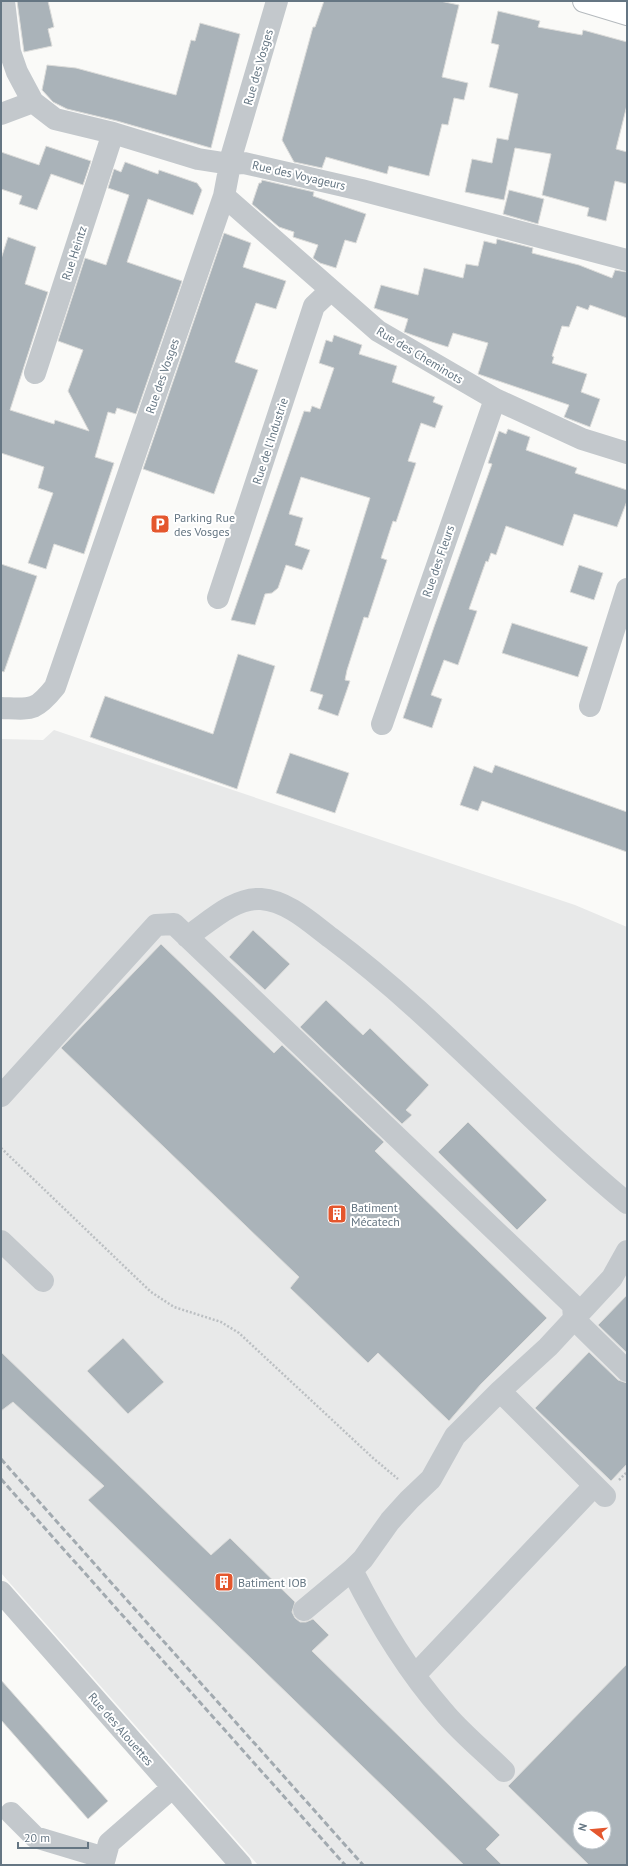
<svg xmlns="http://www.w3.org/2000/svg" width="628" height="1866" font-family="'PT Sans',sans-serif">
	<style>
		.built { fill: #e8e9e9; fill-rule: evenodd }
		.building { fill: #aab3b9; stroke: #dcdcda; fill-rule: evenodd }
		.lines { fill: none; stroke-linecap: round; stroke-linejoin: round }
		.major-casing { stroke: #b5babe; stroke-width: 24 }
		.path { stroke: #bbbfc2; stroke-width: 2.5; stroke-dasharray: 2 2; stroke-linecap: butt }
		.minor { stroke: #c3c8cc; stroke-width: 22 }
		.major { stroke: #fff; stroke-width: 22 }
		.rail { stroke: #a2aab0; stroke-width: 3; stroke-dasharray: 6 3; stroke-linecap: butt }
		.labels { text-anchor: middle; dominant-baseline: central; stroke-width: 4; stroke-linejoin: round; paint-order: stroke }
		.street-label { font-size: 12px; fill: #657683; stroke: #fff }
		.poi-label { font-size: 12px; fill: #657683; stroke: #fff; text-anchor: start }
	</style>
	<rect width="100%" height="100%" fill="#fafaf8"/>
	<path class="built" d="M 54,730 L 575,905 L 627,927 L 627,1865 L 258,1865 L 1,1573 L 1,739 L 43,740 ZM 580,1818 L 604,1818 L 604,1842 L 580,1842 Z"/>
	<path class="building" d="M 17,1 L 48,1 L 54,27 L 48,29 L 52,46 L 24,52 Z
		M 324,1 L 440,1 L 459,5 L 442,77 L 468,83 L 464,100 L 454,98 L 448,125 L 442,124 L 429,176 L 389,166 L 387,174 L 326,157 L 322,168 L 294,162 L 282,140 L 313,27 L 315,27 Z
		M 498,11 L 540,21 L 538,27 L 582,35 L 583,30 L 627,42 L 627,105 L 616,149 L 627,152 L 627,184 L 615,181 L 606,221 L 587,216 L 589,208 L 542,195 L 551,154 L 515,148 L 504,200 L 465,192 L 472,159 L 492,163 L 497,138 L 508,140 L 518,94 L 489,87 L 499,45 L 491,43 Z
		M 200,23 L 240,34 L 211,148 L 117,121 L 67,109 L 53,102 L 42,90 L 47,65 L 76,68 L 176,95 L 191,40 L 195,41 Z
		M 46,146 L 91,161 L 83,185 L 51,174 L 37,210 L 19,204 L 22,196 L 1,189 L 1,152 L 39,165 Z
		M 125,162 L 158,174 L 159,170 L 197,183 L 202,190 L 193,215 L 148,199 L 127,262 L 182,281 L 136,414 L 117,408 L 115,414 L 108,412 L 95,457 L 114,463 L 84,554 L 54,544 L 46,569 L 28,563 L 53,493 L 38,488 L 44,467 L 1,453 L 1,259 L 8,237 L 36,247 L 25,284 L 48,292 L 10,410 L 54,424 L 55,420 L 89,431 L 68,391 L 83,350 L 58,341 L 85,258 L 106,265 L 129,195 L 108,188 L 114,169 L 121,172 Z
		M 262,180 L 314,192 L 313,196 L 366,214 L 356,243 L 345,240 L 336,268 L 320,263 L 313,258 L 318,245 L 293,237 L 294,232 L 279,227 L 252,204 L 259,183 L 261,183 Z
		M 509,190 L 544,199 L 538,224 L 503,214 Z
		M 224,233 L 251,243 L 243,267 L 286,281 L 276,309 L 256,303 L 235,362 L 258,370 L 214,494 L 143,469 Z
		M 497,239 L 533,248 L 532,253 L 579,265 L 612,278 L 615,270 L 627,272 L 627,318 L 590,305 L 588,310 L 577,306 L 569,327 L 562,326 L 552,356 L 554,357 L 552,363 L 587,374 L 581,392 L 600,399 L 590,427 L 564,417 L 569,405 L 478,374 L 488,343 L 453,333 L 448,347 L 432,342 L 404,332 L 408,319 L 374,308 L 381,285 L 418,295 L 424,268 L 463,278 L 466,264 L 478,266 L 484,241 L 496,244 Z
		M 334,335 L 362,345 L 359,354 L 397,366 L 392,382 L 435,397 L 433,402 L 443,406 L 435,428 L 421,423 L 408,461 L 416,463 L 396,522 L 393,521 L 381,558 L 387,560 L 368,618 L 364,617 L 347,670 L 345,680 L 350,681 L 338,716 L 318,709 L 323,695 L 310,691 L 370,498 L 301,477 L 289,514 L 303,518 L 295,545 L 310,550 L 302,570 L 286,565 L 278,588 L 272,593 L 265,594 L 255,625 L 231,620 L 304,411 L 310,412 L 312,406 L 320,409 L 334,368 L 319,363 L 326,340 L 332,342 Z
		M 508,429 L 530,437 L 526,450 L 577,468 L 575,473 L 627,490 L 627,501 L 617,527 L 574,514 L 563,546 L 506,526 L 496,555 L 491,553 L 488,562 L 486,561 L 469,609 L 477,611 L 458,665 L 444,660 L 431,695 L 442,699 L 432,728 L 403,718 L 434,627 L 482,492 L 492,464 L 488,463 L 499,431 L 506,434 Z
		M 1,564 L 37,576 L 4,672 L 1,671 Z
		M 579,565 L 603,573 L 594,600 L 570,592 Z
		M 512,623 L 588,647 L 578,677 L 502,653 Z
		M 238,654 L 275,666 L 237,789 L 90,737 L 105,696 L 213,734 Z
		M 290,753 L 349,773 L 335,813 L 276,793 Z
		M 495,765 L 627,812 L 627,852 L 482,801 L 478,811 L 460,805 L 474,766 L 492,773 Z
		M 253,930 L 290,964 L 265,990 L 229,957 Z
		M 161,944 L 274,1053 L 282,1045 L 384,1142 L 375,1151 L 547,1318 L 481,1384 L 449,1421 L 378,1353 L 368,1363 L 290,1288 L 299,1277 L 61,1048 Z
		M 326,1000 L 363,1035 L 370,1028 L 429,1085 L 406,1110 L 412,1115 L 402,1124 L 300,1027 Z
		M 468,1122 L 547,1200 L 517,1230 L 438,1152 Z
		M 627,1295 L 627,1353 L 598,1325 Z
		M 123,1338 L 164,1382 L 128,1414 L 87,1371 Z
		M 1,1352 L 211,1555 L 230,1538 L 295,1602 L 292,1612 L 295,1618 L 300,1622 L 306,1622 L 313,1619 L 329,1635 L 312,1651 L 500,1835 L 486,1849 L 502,1865 L 464,1865 L 88,1500 L 104,1486 L 13,1402 L 1,1411 Z
		M 589,1352 L 618,1380 L 627,1383 L 627,1464 L 611,1481 L 535,1408 Z
		M 627,1664 L 627,1865 L 589,1865 L 508,1786 ZM 580,1818 L 604,1818 L 604,1842 L 580,1842 Z
		M 1,1680 L 108,1801 L 88,1819 L 1,1720 Z"/>
	<g class="lines">
		<g class="major-casing">
			<path id="major" d="M 584,1 L 627,14"/>
		</g>
		<path class="path" d="M 1,1148 L 151,1292 L 174,1307 L 221,1322 L 239,1333 L 373,1458 L 398,1479
			M 619,1480 L 627,1472"/>
		<path class="minor" d="M 4,1 L 10,52 L 17,72 L 33,102 L 55,119 L 113,133 L 198,159 L 230,164 L 244,163 L 361,190 L 627,260
			M 1,114 L 33,102
			M 224,196 L 378,331 L 495,399 L 582,439 L 627,453
			M 35,373 L 113,133
			M 218,598 L 314,306 L 331,290
			M 590,706 L 627,589
			M 1,708 C 31,709 35,712 55,687 L 224,196 L 232,154 L 277,1
			M 382,724 L 495,399
			M 187,937 C 208,923 234,897 261,899 C 288,901 311,923 331,938 C 438,1018 525,1119 627,1203
			M 1,1096 L 156,925 L 174,924 L 573,1305 L 574,1319 L 627,1371
			M 1,1241 L 43,1281
			M 500,1391 L 605,1496
			M 352,1570 C 377,1620 406,1669 443,1711 C 461,1733 484,1751 504,1771
			M 1,1592 L 241,1865
			M 304,1610 L 352,1570 L 363,1559 L 390,1521 L 409,1500 L 431,1479 L 455,1436 L 500,1391 L 548,1347 L 612,1278 L 627,1251
			M 415,1675 L 594,1486
			M 11,1813 L 35,1837 L 105,1858
			M 103,1865 L 109,1843 L 172,1788"/>
		<use href="#major" class="major"/>
		<path class="rail" d="M 1,1459 L 363,1865
			M 1,1479 L 345,1865"/>
	</g>
	<defs>
		<g id="parking-square" transform="scale(1)"><rect x="-9" y="-9" width="18" height="18" rx="4" fill="#e4572e" stroke="#fff"/><path d="M-3.5-5.5H1a3.5 3.5 0 0 1 0 7H-1V5.5H-3.5ZM-1-3.4V-.6H.8a1.4 1.4 0 0 0 0-2.8Z" fill="#fff"/></g>
		<g id="building-square" transform="scale(1)"><rect x="-9" y="-9" width="18" height="18" rx="4" fill="#e4572e" stroke="#fff"/><path d="M-4-6H4V6H1V3H-1V6H-4ZM-2.5-4.3h1.7v1.8h-1.7ZM.8-4.3h1.7v1.8H.8ZM-2.5-1h1.7V.8h-1.7ZM.8-1h1.7V.8H.8Z" fill="#fff"/></g>
	</defs>
	<g fill-rule="evenodd">
		<use href="#parking-square" x="160" y="524"/>
		<use href="#building-square" x="337" y="1214"/>
		<use href="#building-square" x="224" y="1582"/>
	</g>
	<g class="labels">
		<g class="street-label">
			<text transform="translate(258 67) rotate(-74)">Rue des Vosges</text>
			<text transform="translate(299 175) rotate(13)">Rue des Voyageurs</text>
			<text transform="translate(74 253) rotate(-72)">Rue Heintz</text>
			<text transform="translate(420 355) rotate(31)">Rue des Cheminots</text>
			<text transform="translate(162 376) rotate(-71)">Rue des Vosges</text>
			<text transform="translate(270 441) rotate(-72)">Rue de l'Industrie</text>
			<text transform="translate(438 561) rotate(-71)">Rue des Fleurs</text>
			<text transform="translate(121 1729) rotate(49)">Rue des Alouettes</text>
		</g>
		<g class="poi-label">
			<text x="174" y="517">Parking Rue<tspan x="174" dy="14">des Vosges</tspan></text>
			<text x="351" y="1207">Batiment<tspan x="351" dy="14">Mécatech</tspan></text>
			<text x="238" y="1582">Batiment IOB</text>
		</g>
	</g>
	<rect width="628" height="1866" fill="none" stroke="#657683" stroke-width="4"/>
	<g transform="translate(592 1830) rotate(286)"><circle r="19" fill="#ffffff" stroke="#c1c8cd"/>
	<path d="M0-3L7 15L0 10L-7 15Z" fill="#e4572e"/>
	<text y="-6" font-size="11" font-weight="bold" text-anchor="middle" fill="#657683">N</text>
	</g>
	<path d="M18 1842v6h70v-6" fill="none" stroke="#657683" stroke-width="2"/>
	<text x="24" y="1842" font-size="12" fill="#657683" stroke="#ffffff" stroke-width="3" paint-order="stroke">20 m</text>
</svg>
